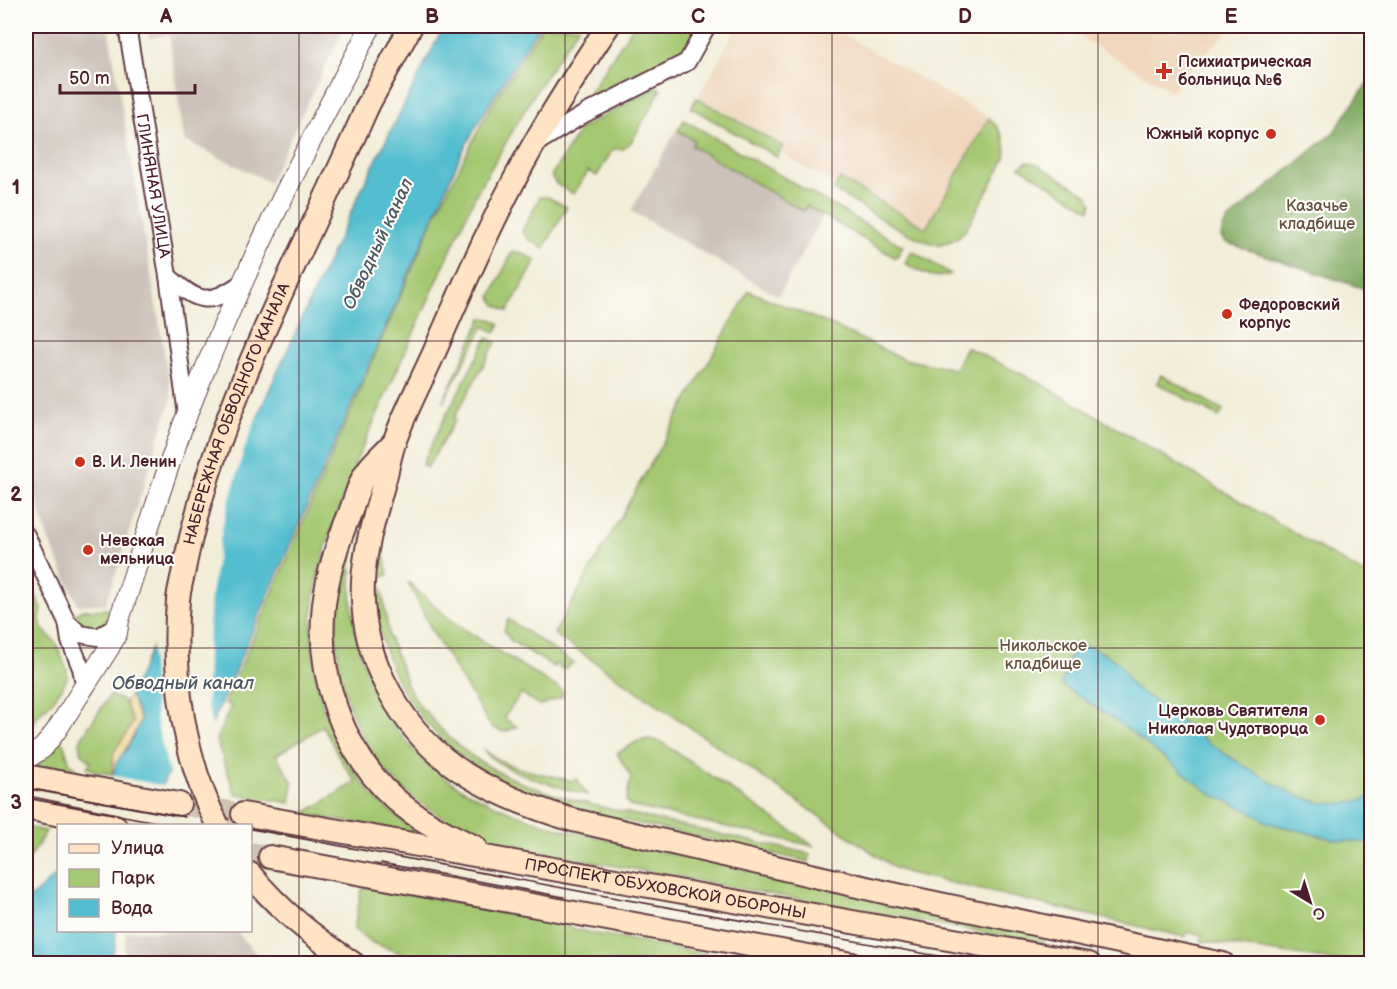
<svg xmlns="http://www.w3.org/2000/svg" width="1397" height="989" font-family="'Balsamiq Sans',sans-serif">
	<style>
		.built { fill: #efd6bc }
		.industrial { fill: #cdc2b9 }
		.green { fill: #a4c871; stroke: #77744e; stroke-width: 1.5 }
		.forest { fill: #83ac63; stroke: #666647; stroke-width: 1.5 }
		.sand { fill: #eeda9e; stroke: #9c7c64; stroke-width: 1.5 }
		.water { fill: #53becf; stroke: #4e6e7d; stroke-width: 1.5 }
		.pier { fill: #f2edd8 }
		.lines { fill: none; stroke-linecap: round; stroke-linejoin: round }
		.secondary-tunnel { stroke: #d0c4b5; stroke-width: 22; stroke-dasharray: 22 11; stroke-linecap: butt }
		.minor-casing { stroke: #633e45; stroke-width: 20 }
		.tertiary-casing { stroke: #633e45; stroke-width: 22 }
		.secondary-casing { stroke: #633e45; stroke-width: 26 }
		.minor { stroke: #fff; stroke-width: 16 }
		.tertiary { stroke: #fff; stroke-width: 20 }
		.secondary { stroke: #fee4c5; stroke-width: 22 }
		.tram { stroke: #4a1f2b; stroke-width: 1.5 }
		.secondary-bridge-casing { stroke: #633e45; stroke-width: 26; stroke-linecap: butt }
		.secondary-bridge { stroke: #fee4c5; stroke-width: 22 }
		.grid { fill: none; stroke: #4a1f2b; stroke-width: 1.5; stroke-opacity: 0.55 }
		.poi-dot { fill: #c8321e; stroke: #fdfcf7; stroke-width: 2 }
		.labels { text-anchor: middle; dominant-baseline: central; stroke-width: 4.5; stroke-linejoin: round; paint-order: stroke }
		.poi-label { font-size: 16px; font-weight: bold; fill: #4a1f2b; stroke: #fdfcf7; text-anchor: start }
		.street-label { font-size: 16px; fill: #4a1f2b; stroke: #fdfcf7 }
		.park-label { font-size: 16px; fill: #655240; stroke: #fdfcf7 }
		.water-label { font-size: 18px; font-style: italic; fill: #4d5764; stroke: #fdfcf7 }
		.neatline { fill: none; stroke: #4a1f2b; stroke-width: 2 }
		.grid-label { font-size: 20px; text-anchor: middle; font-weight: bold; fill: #4a1f2b }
	</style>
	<rect width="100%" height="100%" fill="#fdfcf7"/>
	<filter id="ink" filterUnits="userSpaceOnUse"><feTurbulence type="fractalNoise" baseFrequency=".0167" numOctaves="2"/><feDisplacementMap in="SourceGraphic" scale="12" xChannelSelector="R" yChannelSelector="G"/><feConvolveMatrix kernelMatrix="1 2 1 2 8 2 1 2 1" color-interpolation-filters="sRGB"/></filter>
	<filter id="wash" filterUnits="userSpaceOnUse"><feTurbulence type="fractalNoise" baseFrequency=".008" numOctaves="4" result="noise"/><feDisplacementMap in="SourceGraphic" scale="24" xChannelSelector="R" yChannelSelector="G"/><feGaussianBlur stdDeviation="1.35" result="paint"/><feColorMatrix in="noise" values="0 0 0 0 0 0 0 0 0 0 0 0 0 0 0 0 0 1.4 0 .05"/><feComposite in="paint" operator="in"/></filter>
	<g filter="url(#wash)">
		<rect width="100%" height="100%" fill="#f2edd8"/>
		<path class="built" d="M 738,26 L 828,26 L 988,117 L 926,227 L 840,178 L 836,185 L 781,153 L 785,145 L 698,96 Z
			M 1063,26 L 1232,26 L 1171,91 Z"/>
		<path class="industrial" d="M 26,26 L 108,26 L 172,397 L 106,604 L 78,605 L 48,538 L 33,488 L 32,466 L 38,447 L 26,444 Z
			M 147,26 L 345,26 L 269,182 L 184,140 L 169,35 L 149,38 Z
			M 678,128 L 825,213 L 778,296 L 631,211 Z
			M 126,931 L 237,931 L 254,952 L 268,963 L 129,963 L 124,953 Z"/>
		<path class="green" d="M 542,26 L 579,26 L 534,94 L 476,194 L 354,466 L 356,467 C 321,553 294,621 326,713 C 336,742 351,769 370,792 C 384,809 403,819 418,834 L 307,815 L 307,812 L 356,782 L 342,762 L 323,726 L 276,755 L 293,783 L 290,803 L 235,794 L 216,739 L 231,706 L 225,703 L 436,214 L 488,111 Z
			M 633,26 L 698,26 L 686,46 L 676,54 L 593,96 L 590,92 Z
			M 657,87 L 661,90 L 632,141 L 623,149 L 613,149 L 597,176 L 588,171 L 574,194 L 556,184 L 551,176 L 580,129 Z
			M 697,98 L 783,146 L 777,157 L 691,108 Z
			M 989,118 C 1001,130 1008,141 1005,159 L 965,231 C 958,238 950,243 940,244 C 919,245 855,203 834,190 L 840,179 L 926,228 Z
			M 684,120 L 903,246 L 896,258 L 807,206 L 803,211 L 692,146 L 694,140 L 678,131 Z
			M 1026,162 L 1035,163 L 1088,195 L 1092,202 L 1090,210 L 1020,167 Z
			M 540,197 L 548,197 L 567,207 L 544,248 L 528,239 L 522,231 Z
			M 912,251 L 951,274 C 933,281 921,272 905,263 Z
			M 512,252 L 520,252 L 536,261 L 508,311 L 496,305 L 491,297 Z
			M 749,291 L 838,328 L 903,359 L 955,369 L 966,347 L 1038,382 L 1371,578 L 1371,963 L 1352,963 L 1201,941 L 1202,935 L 1187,932 L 1185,937 L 908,873 L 895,868 L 554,634 Z
			M 482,318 L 491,319 L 500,324 L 495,333 L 484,326 L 443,402 Z
			M 487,338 L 496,342 L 454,418 L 456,419 L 427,468 L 422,465 L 443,421 Z
			M 1161,375 L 1223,410 L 1219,417 L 1157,383 Z
			M 380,547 L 383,549 L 388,575 L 378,578 L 383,596 L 389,637 L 406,680 L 404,681 L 423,711 L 425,711 C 440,729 457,747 478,760 C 524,790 579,802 632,814 C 691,828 751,841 810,854 L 809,862 C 758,850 708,839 658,828 C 606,817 549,806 501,781 C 427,742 380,679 375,595 C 374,580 376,564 378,549 Z
			M 348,552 L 352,553 C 344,644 379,738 459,787 C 493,807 528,819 565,830 L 1044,936 L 1043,943 C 915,921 788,898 661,874 C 583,859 483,850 419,802 C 342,746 320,640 348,552 Z
			M 26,576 L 42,609 L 40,619 L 42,629 L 56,643 L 67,670 L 67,678 L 63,686 L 53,701 L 39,714 L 26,735 Z
			M 408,582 L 452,621 L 493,648 L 560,689 L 563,693 L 562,697 L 540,706 L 521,693 L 504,718 L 517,727 L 504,732 L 491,727 L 433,633 Z
			M 111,609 L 106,621 L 96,629 C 84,627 80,625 75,614 L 82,610 Z
			M 508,619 L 573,663 L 564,669 L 559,668 L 560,666 L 555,664 L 554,667 L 511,641 L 504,631 Z
			M 110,695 L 124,701 L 133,723 L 114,752 L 112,774 L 96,772 L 87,767 L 91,762 L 81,752 L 80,742 L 82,737 Z
			M 649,739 L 661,742 L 814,846 L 630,806 L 626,801 L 631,777 L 617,753 L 638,741 Z
			M 60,741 L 64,744 L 69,762 L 84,777 L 36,766 Z
			M 483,748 C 505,770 542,773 572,781 L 576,778 L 587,795 C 563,788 493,770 483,748 Z
			M 26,827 L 46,831 L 33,853 L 26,861 Z
			M 369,886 L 514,914 L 592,933 L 757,963 L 427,963 L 373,943 L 354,930 L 361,891 Z"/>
		<path class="forest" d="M 1371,78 L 1371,291 L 1225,242 L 1221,237 L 1223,227 L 1228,220 L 1334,132 Z"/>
		<path class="sand" d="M 130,695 L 141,721 L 112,774 L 114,752 L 133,723 L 124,701 L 126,702 Z"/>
		<path class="water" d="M 444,26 L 539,26 L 485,111 L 462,152 L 203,744 L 170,770 L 162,785 L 93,826 L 118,760 L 128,747 L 141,721 L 130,695 L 329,259 L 364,184 Z
			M 1080,645 C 1090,645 1113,657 1120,665 C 1125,670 1126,679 1132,685 C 1142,694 1155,700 1165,709 C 1193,731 1217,750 1248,768 C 1289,793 1321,815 1371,797 L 1371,843 L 1336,840 L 1269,823 L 1247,810 L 1211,794 L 1118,722 L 1060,684 L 1065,676 L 1060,672 L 1073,653 L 1070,650 Z
			M 58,873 L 58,930 L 116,931 L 115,947 L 109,963 L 26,963 L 26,902 Z"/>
		<path class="pier" d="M 274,372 L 243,453 L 223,523 L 211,594 L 208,647 L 207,703 L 213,730 L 205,746 L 184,761 L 170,777 L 156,720 L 152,664 L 152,638 Z
			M 110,775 L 165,786 L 153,826 L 90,826 Z"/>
	</g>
	<g filter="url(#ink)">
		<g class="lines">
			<path class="secondary-tunnel" d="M 179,804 L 243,814
				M 250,853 L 270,857"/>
			<g class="minor-casing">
				<g id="minor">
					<path id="s1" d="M 127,26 L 168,276 L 187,415"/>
					<path d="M 535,144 L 586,113 L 687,62 L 707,26"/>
					<path d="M 168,276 C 199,304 209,306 243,282"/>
					<path d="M 26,535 L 67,622 L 70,641 L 81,668 L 85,688"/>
					<path d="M 67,622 L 80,634 L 98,637 L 112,629 L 119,620"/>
				</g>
			</g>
			<g class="tertiary-casing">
				<path id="tertiary" d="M 26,759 L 43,748 L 56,731 L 109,648 L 117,633 L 119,620 C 142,551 162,480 188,412 C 239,280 304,151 371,26"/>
			</g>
			<g class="secondary-casing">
				<g id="secondary">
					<path d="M 608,26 C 582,65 557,104 534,144 C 498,207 469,273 440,339 C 426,373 407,406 395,440 C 390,454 388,468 384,482 C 375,515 365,547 363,581 C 359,658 403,735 467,775 C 500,796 536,809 573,820 L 888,893 L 1223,964"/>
					<path d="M 368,105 L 411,26"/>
					<path d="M 392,444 C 384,453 374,461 367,471 C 359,482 355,500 350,513 C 338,541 328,573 324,604 C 316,674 342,751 394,798 C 418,820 447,834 475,847"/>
					<path d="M 26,776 L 179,804"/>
					<path d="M 26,808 L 115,826"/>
					<path id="s2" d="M 243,814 L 1089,964"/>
					<path d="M 270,857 L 852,964"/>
					<path d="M 250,874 C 281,912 314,937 354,964"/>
				</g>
			</g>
			<use href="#minor" class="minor"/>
			<use href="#tertiary" class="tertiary"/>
			<use href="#secondary" class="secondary"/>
			<path class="tram" d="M 26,788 L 185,817
				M 26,798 L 178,826
				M 251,829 L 589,893 L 982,964
				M 381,863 L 564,897
				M 909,959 L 930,964"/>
			<g class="secondary-bridge-casing">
				<g id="secondary-bridge">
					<path id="s3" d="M 218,826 C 183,757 172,676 178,600 C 179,588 183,576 185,564 C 191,534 199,506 208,476 C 249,348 314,228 368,105"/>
				</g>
			</g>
			<use href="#secondary-bridge" class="secondary-bridge"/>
		</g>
	</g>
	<path class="grid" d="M 299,26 L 299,964M 565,26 L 565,964M 832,26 L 832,964M 1098,26 L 1098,964M 26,341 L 1372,341M 26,648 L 1372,648"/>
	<g class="poi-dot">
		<path d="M1161 62h6v6h6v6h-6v6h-6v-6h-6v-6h6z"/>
		<circle cx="1271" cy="134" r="6"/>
		<circle cx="1227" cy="314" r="6"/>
		<circle cx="80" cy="462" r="6"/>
		<circle cx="88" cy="550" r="6"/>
		<circle cx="1320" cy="720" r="6"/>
	</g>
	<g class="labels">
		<g class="poi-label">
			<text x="1178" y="62">Психиатрическая<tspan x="1178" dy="18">больница №6</tspan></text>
			<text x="1259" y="134" text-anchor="end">Южный корпус</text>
			<text x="1239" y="305">Федоровский<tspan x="1239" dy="18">корпус</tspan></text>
			<text x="92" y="462">В. И. Ленин</text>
			<text x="100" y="541">Невская<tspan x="100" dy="18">мельница</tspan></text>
			<text x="1308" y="711" text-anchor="end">Церковь Святителя<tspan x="1308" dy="18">Николая Чудотворца</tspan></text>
		</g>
		<g class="street-label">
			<text stroke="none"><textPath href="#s1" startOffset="162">ГЛИНЯНАЯ УЛИЦА</textPath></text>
			<text stroke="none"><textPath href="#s3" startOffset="428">НАБЕРЕЖНАЯ ОБВОДНОГО КАНАЛА</textPath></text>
			<text stroke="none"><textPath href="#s2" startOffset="429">ПРОСПЕКТ ОБУХОВСКОЙ ОБОРОНЫ</textPath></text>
		</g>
		<g class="park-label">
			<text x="1317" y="206">Казачье<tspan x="1317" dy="18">кладбище</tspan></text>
			<text x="1043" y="646">Никольское<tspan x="1043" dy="18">кладбище</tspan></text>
		</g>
		<g class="water-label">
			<text transform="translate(378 244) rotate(-65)">Обводный канал</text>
			<text x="183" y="683">Обводный канал</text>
		</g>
	</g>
	<rect width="1397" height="989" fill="none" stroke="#fdfcf7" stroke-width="66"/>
	<rect x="57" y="824" width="195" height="108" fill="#fdfcf7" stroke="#b5a4a5" stroke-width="1.5"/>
	<rect x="69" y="844" width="30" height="9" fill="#fee4c5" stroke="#b5a4a5" stroke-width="1.5"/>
	<text x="111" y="854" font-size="18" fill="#4a1f2b">Улица</text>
	<rect x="69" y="869" width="30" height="18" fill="#a4c871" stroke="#b5a4a5" stroke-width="1.5"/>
	<text x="111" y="884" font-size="18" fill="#4a1f2b">Парк</text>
	<rect x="69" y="899" width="30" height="18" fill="#53becf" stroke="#b5a4a5" stroke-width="1.5"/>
	<text x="111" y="914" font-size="18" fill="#4a1f2b">Вода</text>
	<g transform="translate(1310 902) rotate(142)" stroke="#fdfcf7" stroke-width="4.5" paint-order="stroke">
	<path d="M0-4.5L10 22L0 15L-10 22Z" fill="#4a1f2b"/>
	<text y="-9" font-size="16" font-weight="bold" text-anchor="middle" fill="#4a1f2b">С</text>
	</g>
	<path d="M60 84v9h135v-9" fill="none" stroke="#4a1f2b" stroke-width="3"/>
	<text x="69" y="84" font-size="18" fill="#4a1f2b" stroke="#fdfcf7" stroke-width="4.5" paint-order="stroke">50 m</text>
	<rect x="33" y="33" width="1331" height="923" class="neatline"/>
	<g class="grid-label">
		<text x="166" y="23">A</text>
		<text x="432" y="23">B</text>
		<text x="698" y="23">C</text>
		<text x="965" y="23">D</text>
		<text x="1231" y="23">E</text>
		<text x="16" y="194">1</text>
		<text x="16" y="501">2</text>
		<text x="16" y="809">3</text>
	</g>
</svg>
